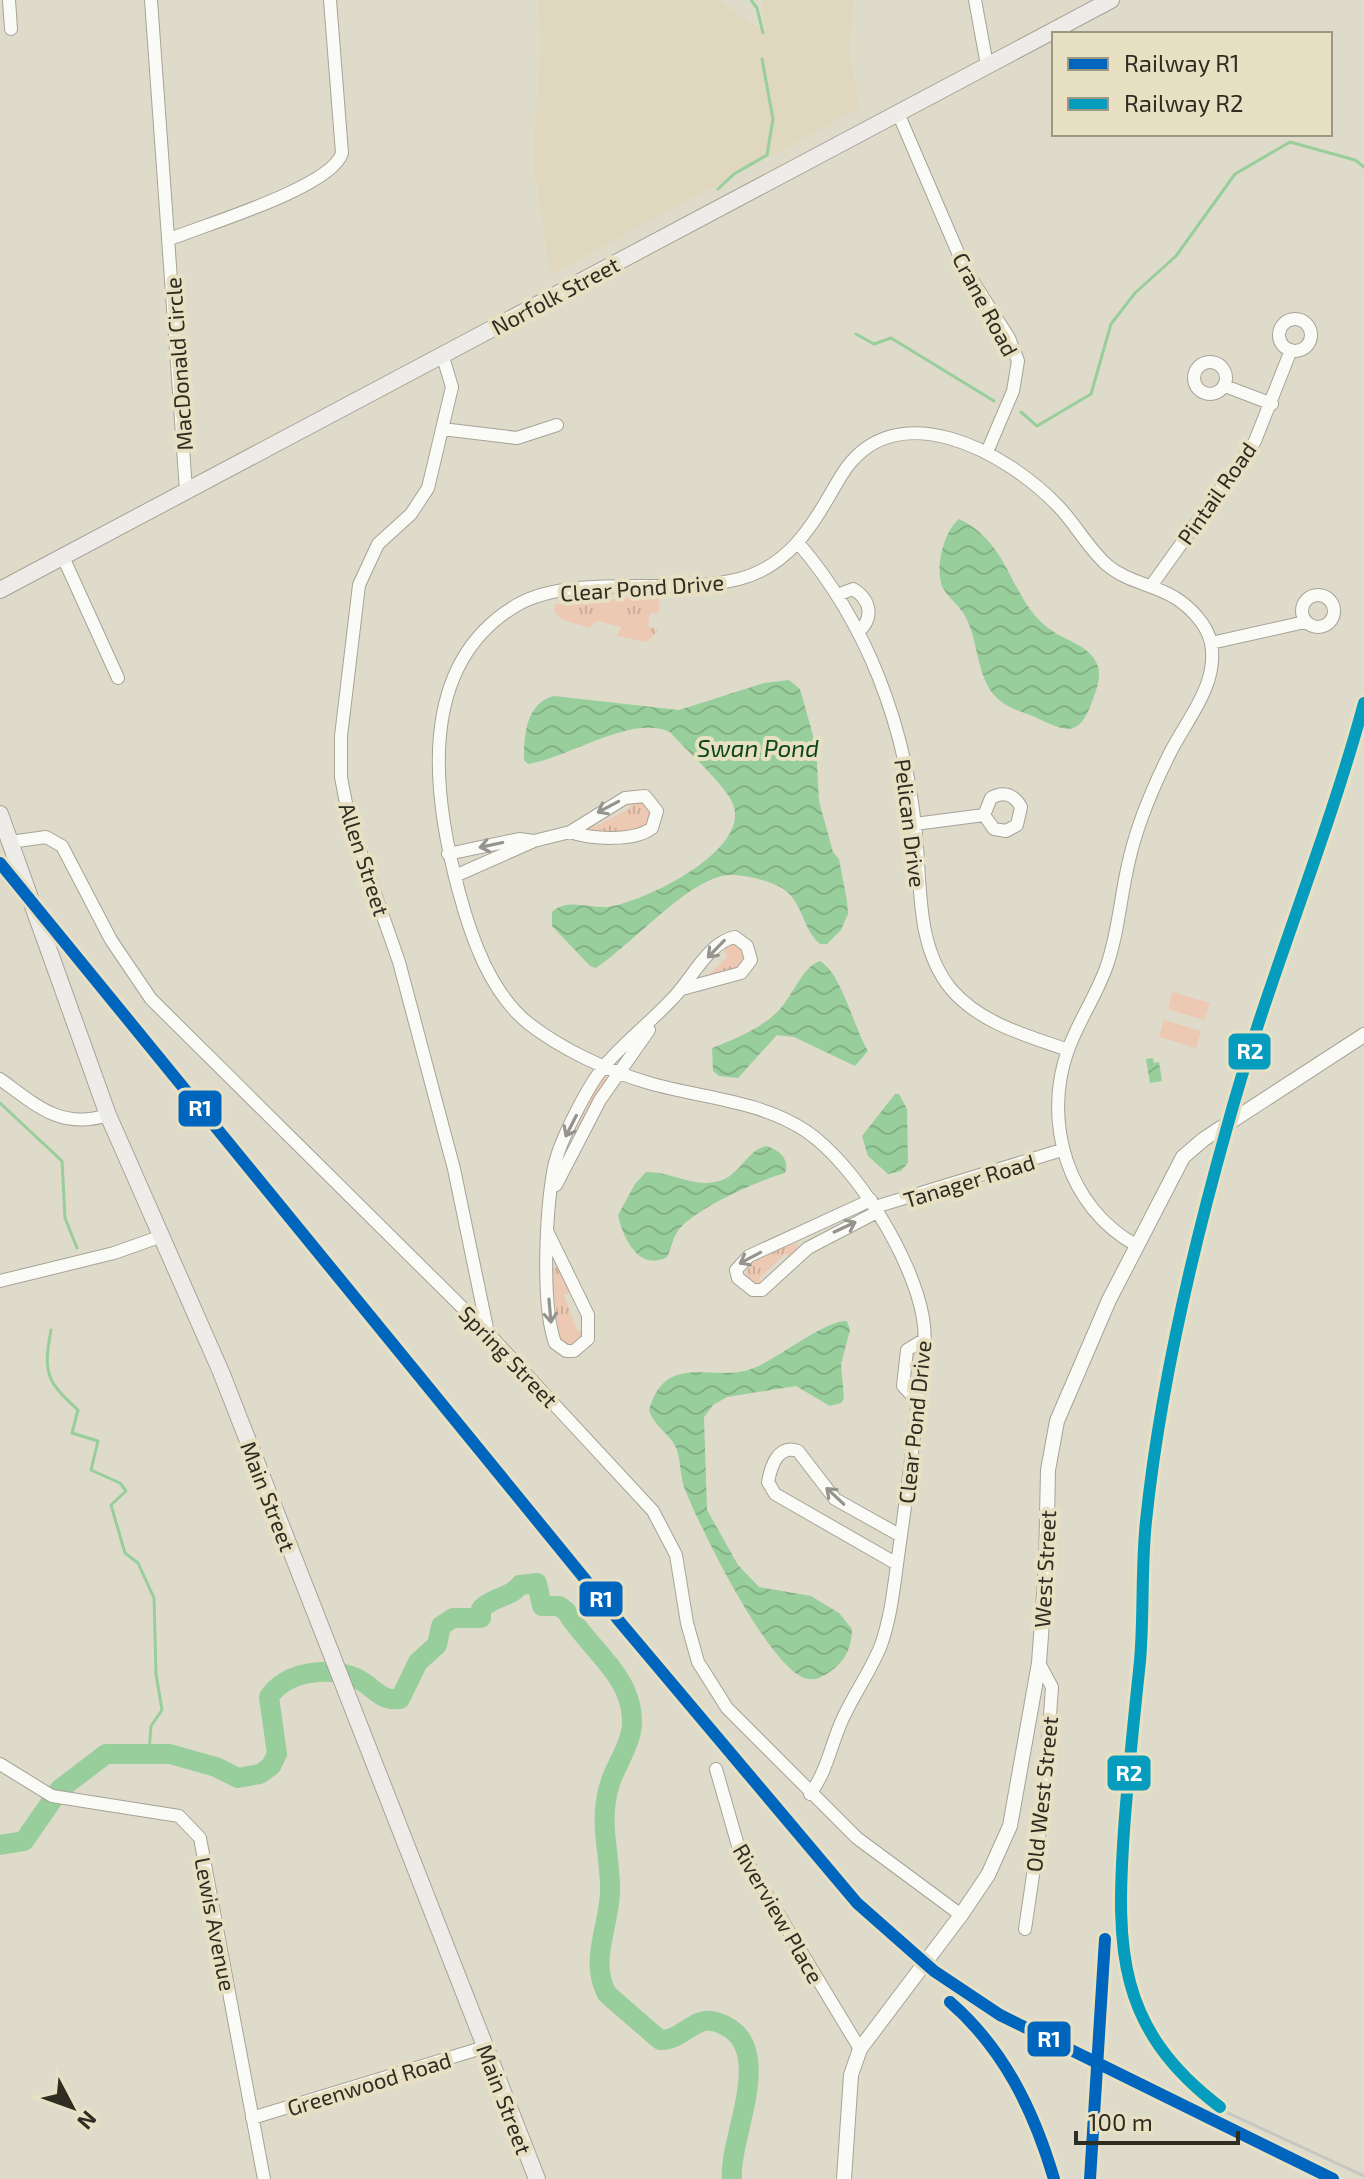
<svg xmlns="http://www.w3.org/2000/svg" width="1364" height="2179" font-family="'Exo 2',sans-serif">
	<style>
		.built { fill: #dfd8be }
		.park { fill: url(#park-tufts) }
		.pitch { fill: #edc8b3 }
		.water { fill: url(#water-waves) }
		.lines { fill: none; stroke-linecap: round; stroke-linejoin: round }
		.stream { stroke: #98ce9b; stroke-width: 3 }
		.river { stroke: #98ce9b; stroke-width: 20 }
		.minor-casing { stroke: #a6a397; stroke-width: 14 }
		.tertiary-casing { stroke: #a6a397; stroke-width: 16 }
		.secondary-casing { stroke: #a6a397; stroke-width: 18 }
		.minor { stroke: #fafaf7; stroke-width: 12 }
		.tertiary { stroke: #fafaf7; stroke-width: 14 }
		.secondary { stroke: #eeece8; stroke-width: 16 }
		.rail { stroke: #c6c6c2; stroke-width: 3 }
		.rail-1-casing { stroke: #e7e0c3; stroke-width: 18 }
		.rail-2-casing { stroke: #e7e0c3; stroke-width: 18 }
		.rail-1 { stroke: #0065bd; stroke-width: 12 }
		.rail-2 { stroke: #059cbd; stroke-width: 12 }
		.oneway { stroke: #94938c }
		.labels { text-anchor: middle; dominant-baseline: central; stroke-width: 8; stroke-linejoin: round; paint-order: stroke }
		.street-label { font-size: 22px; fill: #2f2c22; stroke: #e7e0c3 }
		.water-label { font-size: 24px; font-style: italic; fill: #0b461b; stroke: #e7e0c3 }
		.line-badge { stroke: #e7e0c3; stroke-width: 3 }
		.badge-label { font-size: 22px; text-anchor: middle; font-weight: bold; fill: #fff }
	</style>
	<defs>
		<pattern id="park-tufts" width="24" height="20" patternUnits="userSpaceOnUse" patternTransform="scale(2)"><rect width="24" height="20" fill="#edc8b3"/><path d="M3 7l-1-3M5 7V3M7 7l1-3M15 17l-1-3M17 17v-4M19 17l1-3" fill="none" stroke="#ccac9a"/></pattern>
		<pattern id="water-waves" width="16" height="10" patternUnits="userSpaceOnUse" patternTransform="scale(2)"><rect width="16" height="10" fill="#98ce9b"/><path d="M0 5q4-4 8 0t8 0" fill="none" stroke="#83b185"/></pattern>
	</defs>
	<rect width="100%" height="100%" fill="#dfdbcb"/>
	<path class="built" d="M 538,0 L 718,0 L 765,32 L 761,0 L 854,0 L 849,51 L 860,108 L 550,275 L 533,159 L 541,40 Z"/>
	<path class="park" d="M 659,595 L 659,613 L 650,613 L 648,626 L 658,630 L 648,642 L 616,636 L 622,627 L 597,621 L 589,628 L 563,620 L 554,611 L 555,604 Z
		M 630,800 L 644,802 L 650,807 L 651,823 C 628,836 604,832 579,830 L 592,819 L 594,827 L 629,809 Z
		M 735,942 L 746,951 L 744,968 L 702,982 L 727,957 L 724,948 L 727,944 Z
		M 606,1077 L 608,1079 L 567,1159 L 562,1160 L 600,1080 Z
		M 796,1243 L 800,1248 L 790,1262 L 786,1253 L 760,1277 L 761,1288 L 746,1281 C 744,1255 775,1251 796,1243 Z
		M 555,1267 L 560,1267 L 573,1290 L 564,1295 L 577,1330 L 585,1334 L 572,1347 L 560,1339 L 551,1271 Z"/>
	<path class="pitch" d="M 1172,992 L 1210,1003 L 1204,1020 L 1168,1009 Z
		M 1164,1020 L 1201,1031 L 1196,1048 L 1159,1037 Z"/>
	<path class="water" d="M 959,519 C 1013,544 1009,604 1054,632 C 1068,641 1090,647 1097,664 C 1102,675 1097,688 1093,699 C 1079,739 1067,732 1035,717 C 1021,711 1008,709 997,698 C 974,676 980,635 961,610 C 955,602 946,595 942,586 C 935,567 944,531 959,519 Z
		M 789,680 L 800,689 L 816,746 L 819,801 L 833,852 L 839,859 L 847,901 L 848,914 L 841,930 L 827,944 L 820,944 C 802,929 803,901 782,888 C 768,880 737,872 722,876 C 683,885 632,944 596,968 L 590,966 L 552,926 L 552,912 C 567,898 588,908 606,907 C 641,904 755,849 732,802 C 724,784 685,749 670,732 C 630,714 569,758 528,764 L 524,760 C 524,735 526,703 554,696 L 679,710 L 764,683 Z
		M 820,961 C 842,974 853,1026 868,1051 L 855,1066 L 794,1037 L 777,1035 L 738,1078 L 719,1076 L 713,1071 L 712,1048 C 733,1040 759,1029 775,1014 C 792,1000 800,968 820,961 Z
		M 1153,1058 L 1154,1063 L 1159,1062 L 1162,1081 L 1150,1083 L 1146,1059 Z
		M 895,1094 L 899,1094 L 907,1109 L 908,1163 L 901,1171 L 888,1174 L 868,1156 L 862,1136 Z
		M 767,1146 C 779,1150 790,1159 785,1173 C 760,1180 688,1211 676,1234 C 672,1241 671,1250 667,1257 C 639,1272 623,1238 618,1215 L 635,1184 L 646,1172 C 672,1171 696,1190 722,1180 C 741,1173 748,1149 767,1146 Z
		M 847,1321 L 850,1330 L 841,1364 L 844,1399 L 841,1403 L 830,1406 L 796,1386 L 727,1397 L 713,1405 L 704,1417 L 707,1510 L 738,1565 L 759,1587 L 811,1596 L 839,1613 L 852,1629 C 852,1643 847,1658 836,1667 C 828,1673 819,1681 808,1679 C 771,1673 701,1529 686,1492 C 680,1478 681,1463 677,1450 C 672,1435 654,1427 649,1410 C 666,1350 714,1384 754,1368 C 777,1359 827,1319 847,1321 Z"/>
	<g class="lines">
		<path class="stream" d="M 751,0 L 757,8 L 763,33
			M 718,189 L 734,174 L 767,155 L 773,119 L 762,59
			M 856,334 L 874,344 L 891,338 L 994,401
			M 1021,412 L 1037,426 L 1091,394 L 1111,324 L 1135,293 L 1176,256 L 1235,174 L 1290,142 L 1355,160 L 1364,167
			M 0,1103 L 62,1161 L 65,1218 L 77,1248
			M 51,1330 C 43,1373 46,1381 78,1410 L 72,1433 L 98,1441 L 91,1470 L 120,1483 L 126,1491 L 111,1505 L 125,1553 L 138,1563 L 154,1598 L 156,1674 L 162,1710 L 151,1726 L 149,1752"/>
		<path class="river" d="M 0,1845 L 24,1841 L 60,1789 L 106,1754 L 170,1754 L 216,1767 L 238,1778 L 260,1774 L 271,1766 L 277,1754 L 269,1697 C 286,1671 329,1666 356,1678 C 373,1685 379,1702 400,1699 L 418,1662 L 437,1645 L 441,1626 L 453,1618 L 481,1618 L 481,1609 C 492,1597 512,1597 520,1585 L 537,1583 L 542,1606 L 559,1606 L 566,1611 C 583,1639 612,1662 625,1690 C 647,1741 611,1758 606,1801 C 601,1831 611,1862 610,1892 C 609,1928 589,1960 607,1994 L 660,2040 C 682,2041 694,2015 716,2022 C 782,2041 727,2140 732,2179"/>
		<g class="minor-casing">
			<path id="minor" d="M 9,0 L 11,29
				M 151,0 L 186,490
				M 975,0 L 987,65
				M 898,113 L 965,269 L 1009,338 L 1018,361 L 1013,391 L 987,452
				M 170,239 C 207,224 332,187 342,153 L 330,0
				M1279 335a16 16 0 1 1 32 0a16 16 0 1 1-32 0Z
				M 442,354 L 452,387 L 428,488 L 411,514 L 378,544 L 359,585 L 341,736 L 341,777 L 349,819 L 399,962 L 454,1169 L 488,1333
				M1194 378a16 16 0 1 1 32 0a16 16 0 1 1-32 0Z
				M 1225,386 L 1272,404
				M 442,429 L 517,438 L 557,425
				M 799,544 C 866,622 904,723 915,826 C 922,880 914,944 951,989 C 981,1024 1026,1035 1068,1050
				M 63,557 L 118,678
				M 1151,586 L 1255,441 L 1291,350
				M1302 611a16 16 0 1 1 32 0a16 16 0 1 1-32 0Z
				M 837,595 L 853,589 C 870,599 875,618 858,632
				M 1211,643 L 1305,622
				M 915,824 L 984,815 L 994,829 L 1006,831 L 1017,825 L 1021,807 C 1014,794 1003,791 991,798 L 984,815
				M 10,842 L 46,837 L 62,846 L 111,940 L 151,999 L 488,1333 L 653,1511 L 676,1555 L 687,1623 L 698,1662 L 727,1708 L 857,1838 L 961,1915
				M 448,854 L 519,839 L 534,841
				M 455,876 L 534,841 L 570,832 L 625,798 L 645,796 L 657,811 L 652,828 C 634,842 591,839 570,832
				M 0,1079 C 37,1106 61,1130 108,1115
				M 556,1185 L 600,1100 L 649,1030
				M 871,1200 L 749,1256 L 736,1270 L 738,1278 L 753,1290 L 762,1290 L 808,1248 L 877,1212
				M 875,1207 L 1062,1150
				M 548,1233 L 588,1315 L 588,1339 L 574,1351 L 566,1351 L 555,1343 C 541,1303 546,1210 554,1167 C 560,1140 588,1085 606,1064 C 627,1040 653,1020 675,996 C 692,978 709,942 735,937 L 747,946 L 751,960 L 741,973 L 682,989
				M 0,1281 L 114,1253 L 162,1236
				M 918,1402 L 903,1386 L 907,1350 L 925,1339
				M 897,1564 L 775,1494 L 768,1482 C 771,1466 778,1444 798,1451 L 835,1499 L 901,1536
				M 0,1764 L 52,1796 L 179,1816 L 200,1838 L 264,2179
				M 716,1769 L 739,1849 L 860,2049
				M 810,1794 C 826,1773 830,1749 840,1725 C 851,1698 870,1673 881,1645 C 891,1617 894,1586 898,1557 C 905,1507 912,1458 917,1408 C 921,1379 928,1347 923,1318 C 913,1259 856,1165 806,1131 C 759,1100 701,1098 649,1083 C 608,1071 561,1049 528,1023 C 490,992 471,937 459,892 C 433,796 415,665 517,605 C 574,572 674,596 739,579 C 793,565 815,520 841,476 C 894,389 1008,453 1059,507 C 1076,525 1088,548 1107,565 C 1127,582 1152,584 1174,597 C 1190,607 1207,624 1211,643 C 1219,684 1187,719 1170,753 C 1152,789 1136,827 1128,865 C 1120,900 1118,935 1106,968 C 1096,996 1078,1022 1068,1050 C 1042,1122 1068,1208 1136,1245
				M 1025,1929 L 1044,1801 L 1052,1687 L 1039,1663
				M 252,2118 L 485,2047"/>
		</g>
		<g class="tertiary-casing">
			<path id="tertiary" d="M 844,2179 L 851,2075 L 860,2049 L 961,1915 L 988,1875 L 1010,1826 L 1039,1663 L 1046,1566 L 1048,1470 L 1057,1421 L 1109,1300 L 1183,1157 L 1204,1139 L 1364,1035"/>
		</g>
		<g class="secondary-casing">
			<path id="secondary" d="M 0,590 L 1111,0
				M 0,814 L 108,1115 L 221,1372 L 537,2179"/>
		</g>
		<use href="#minor" class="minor"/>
		<use href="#tertiary" class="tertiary"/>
		<use href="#secondary" class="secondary"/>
		<path class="rail" d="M 1364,703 L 1231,1113 L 1173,1363 L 1145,1523 L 1140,1657 L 1130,1750 L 1120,1929 L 1129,1984 L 1141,2014 L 1177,2070 L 1228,2113 L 1364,2176
			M 620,1622 L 816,1859 L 884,1930 L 934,1971 L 1000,2015 L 1333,2179"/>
		<g class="rail-1-casing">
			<path id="rail-1" d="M 0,863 L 620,1622 L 857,1903 L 934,1971 L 1000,2015 L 1333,2179
				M 950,2002 C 1004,2049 1034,2111 1054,2179
				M 1090,2179 L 1105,1939"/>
		</g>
		<g class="rail-2-casing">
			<path id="rail-2" d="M 1220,2107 C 1117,2029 1116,1949 1124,1830 C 1128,1774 1134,1718 1140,1661 C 1144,1615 1141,1568 1146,1521 C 1159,1396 1192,1252 1226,1131 C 1265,986 1325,847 1364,703"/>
		</g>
		<use href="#rail-1" class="rail-1"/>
		<use href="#rail-2" class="rail-2"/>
	</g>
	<defs><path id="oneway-shaft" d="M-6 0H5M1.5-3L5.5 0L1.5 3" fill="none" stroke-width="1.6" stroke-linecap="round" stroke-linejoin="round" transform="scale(2)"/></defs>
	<g class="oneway">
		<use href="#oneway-shaft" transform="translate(608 807) rotate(152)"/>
		<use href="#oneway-shaft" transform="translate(491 845) rotate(168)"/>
		<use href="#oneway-shaft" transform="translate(716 949) rotate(134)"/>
		<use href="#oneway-shaft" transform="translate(571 1126) rotate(117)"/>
		<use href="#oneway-shaft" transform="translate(845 1227) rotate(-25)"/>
		<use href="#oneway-shaft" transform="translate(750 1258) rotate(152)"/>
		<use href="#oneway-shaft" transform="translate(550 1311) rotate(85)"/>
		<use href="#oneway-shaft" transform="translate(835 1496) rotate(-137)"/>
	</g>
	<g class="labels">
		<g class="street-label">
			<text transform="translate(555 295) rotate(-28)">Norfolk Street</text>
			<text transform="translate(986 304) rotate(62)">Crane Road</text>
			<text transform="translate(178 364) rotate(-94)">MacDonald Circle</text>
			<text transform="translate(1216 493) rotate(-55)">Pintail Road</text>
			<text transform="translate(642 587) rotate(-4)">Clear Pond Drive</text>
			<text transform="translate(911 823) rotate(83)">Pelican Drive</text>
			<text transform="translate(365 859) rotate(72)">Allen Street</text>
			<text transform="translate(969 1180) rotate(-17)">Tanager Road</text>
			<text transform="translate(509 1356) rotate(46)">Spring Street</text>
			<text transform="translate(914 1422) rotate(-84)">Clear Pond Drive</text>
			<text transform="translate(269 1496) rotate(69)">Main Street</text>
			<text transform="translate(1044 1569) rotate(-87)">West Street</text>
			<text transform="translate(1041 1794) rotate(-84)">Old West Street</text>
			<text transform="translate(779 1913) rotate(60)">Riverview Place</text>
			<text transform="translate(216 1924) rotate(79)">Lewis Avenue</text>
			<text transform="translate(369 2083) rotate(-17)">Greenwood Road</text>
			<text transform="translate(505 2099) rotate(69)">Main Street</text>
		</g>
		<g class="water-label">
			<text x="758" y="747">Swan Pond</text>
		</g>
	</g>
	<g class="line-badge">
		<rect x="1227" y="1032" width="45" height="39" rx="8" fill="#059cbd"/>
		<rect x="177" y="1089" width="46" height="39" rx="8" fill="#0065bd"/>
		<rect x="578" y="1580" width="46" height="38" rx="8" fill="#0065bd"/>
		<rect x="1106" y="1754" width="46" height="38" rx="8" fill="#059cbd"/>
		<rect x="1026" y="2020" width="46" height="38" rx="8" fill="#0065bd"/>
	</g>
	<g class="badge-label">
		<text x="1250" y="1059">R2</text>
		<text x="200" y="1116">R1</text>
		<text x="601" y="1607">R1</text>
		<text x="1129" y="1781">R2</text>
		<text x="1049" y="2047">R1</text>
	</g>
	<rect x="1052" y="32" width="280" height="104" fill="#e7e0c3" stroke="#9d9883" stroke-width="2"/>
	<rect x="1068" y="58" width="40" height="12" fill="#0065bd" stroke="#9d9883" stroke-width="2"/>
	<text x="1124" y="72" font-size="24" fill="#2f2c22">Railway R1</text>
	<rect x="1068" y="98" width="40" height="12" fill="#059cbd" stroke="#9d9883" stroke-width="2"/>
	<text x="1124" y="112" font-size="24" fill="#2f2c22">Railway R2</text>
	<g transform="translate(72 2107) rotate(131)" stroke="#e7e0c3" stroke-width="6" paint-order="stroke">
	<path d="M0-6L14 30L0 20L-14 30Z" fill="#2f2c22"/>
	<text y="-12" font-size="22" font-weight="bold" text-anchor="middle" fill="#2f2c22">N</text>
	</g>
	<path d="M1076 2131v12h162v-12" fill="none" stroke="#2f2c22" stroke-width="4"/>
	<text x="1088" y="2131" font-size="24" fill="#2f2c22" stroke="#e7e0c3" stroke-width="6" paint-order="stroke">100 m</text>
</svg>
